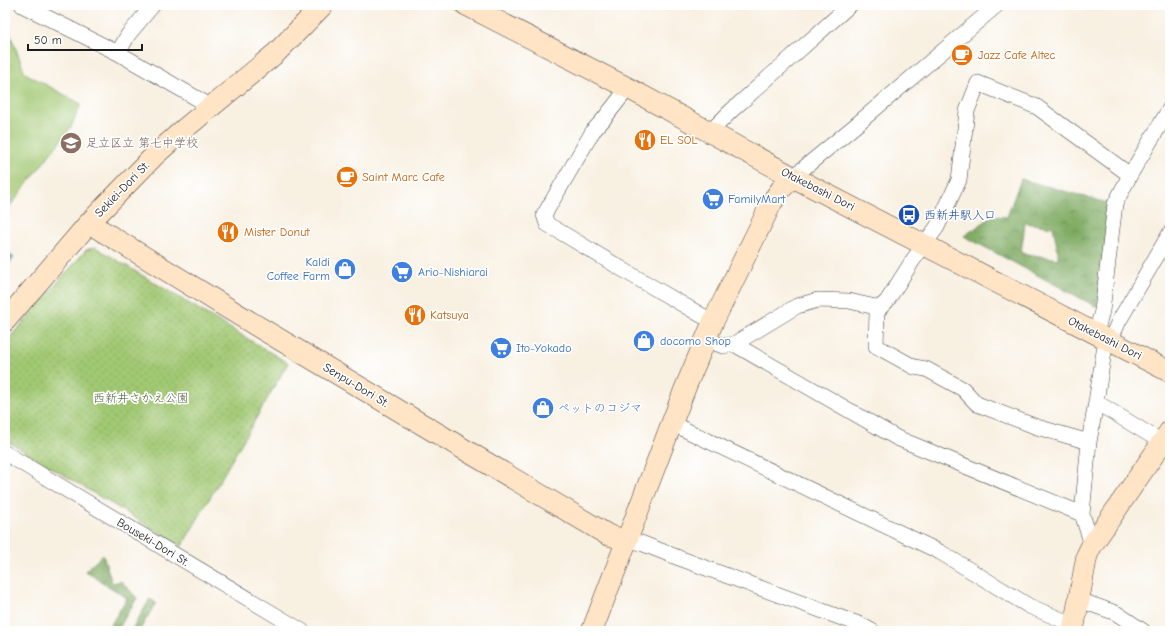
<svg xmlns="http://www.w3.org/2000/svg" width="1175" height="636" font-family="'Comic Neue','Klee One',sans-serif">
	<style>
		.grass { fill: #a1c872; stroke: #5e7247 }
		.forest { fill: url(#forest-crowns); stroke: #4e6440; fill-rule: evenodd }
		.park { fill: url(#park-dots); stroke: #5e7247 }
		.water { fill: url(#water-waves); stroke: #356474 }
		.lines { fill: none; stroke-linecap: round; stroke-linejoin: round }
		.street-casing { stroke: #3d3c3a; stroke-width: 16 }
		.secondary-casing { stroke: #3d3c3a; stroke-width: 22 }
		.street { stroke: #fff; stroke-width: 15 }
		.secondary { stroke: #ffe4c6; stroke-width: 21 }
		.labels { text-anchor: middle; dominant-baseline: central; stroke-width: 3.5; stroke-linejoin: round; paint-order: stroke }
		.food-label { font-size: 12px; fill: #c56008; stroke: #fff; text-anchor: start }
		.education-label { font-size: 12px; fill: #785e54; stroke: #fff; text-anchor: start }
		.street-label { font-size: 12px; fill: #1c1c1c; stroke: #fff }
		.shop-label { font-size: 12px; fill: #366cbe; stroke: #fff; text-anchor: start }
		.transit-label { font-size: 12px; fill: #164399; stroke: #fff; text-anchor: start }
		.park-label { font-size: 12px; fill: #51613e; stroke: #fff }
	</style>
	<defs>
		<pattern id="forest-crowns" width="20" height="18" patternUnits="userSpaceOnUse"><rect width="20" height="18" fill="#80ac64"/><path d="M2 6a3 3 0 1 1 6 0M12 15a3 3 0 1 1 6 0" fill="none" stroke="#688b52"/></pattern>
		<pattern id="park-dots" width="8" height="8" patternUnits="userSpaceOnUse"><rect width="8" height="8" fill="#a1c872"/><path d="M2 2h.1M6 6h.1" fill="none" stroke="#8aab62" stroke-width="1.8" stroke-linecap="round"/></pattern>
		<pattern id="water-waves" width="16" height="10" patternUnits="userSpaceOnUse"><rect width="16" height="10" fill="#4eaccd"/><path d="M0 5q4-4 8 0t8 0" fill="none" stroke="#408ba6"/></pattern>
	</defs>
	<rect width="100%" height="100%" fill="#fff"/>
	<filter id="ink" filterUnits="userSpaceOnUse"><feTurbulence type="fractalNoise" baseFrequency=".025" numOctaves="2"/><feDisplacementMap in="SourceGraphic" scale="8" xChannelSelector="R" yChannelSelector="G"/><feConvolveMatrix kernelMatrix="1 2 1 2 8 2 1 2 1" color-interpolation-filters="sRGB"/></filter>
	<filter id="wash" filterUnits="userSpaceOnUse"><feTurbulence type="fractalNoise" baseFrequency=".012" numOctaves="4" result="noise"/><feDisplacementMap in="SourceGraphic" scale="16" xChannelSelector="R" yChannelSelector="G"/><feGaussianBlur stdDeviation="0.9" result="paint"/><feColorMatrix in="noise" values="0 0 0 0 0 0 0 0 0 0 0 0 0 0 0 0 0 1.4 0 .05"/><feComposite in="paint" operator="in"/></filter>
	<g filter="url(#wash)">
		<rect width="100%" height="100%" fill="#f8f0e1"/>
		<path class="grass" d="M 5,28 L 8,28 L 25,73 L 81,104 L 71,127 L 10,206 L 5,209 Z"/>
		<path class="forest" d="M 1021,179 L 1111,204 L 1097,307 L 964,236 L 993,216 L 1007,217 ZM 1025,223 L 1053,227 L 1058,251 L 1058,259 L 1021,253 Z
			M 103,555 L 112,583 L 121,581 L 137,598 L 117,631 L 107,631 L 127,598 L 85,571 Z
			M 150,599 L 156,603 L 139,631 L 131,631 Z"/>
		<path class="park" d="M 95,247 L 288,363 L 182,546 L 5,440 L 5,343 L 86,250 Z"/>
		<path class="water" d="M 5,250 L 14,258 L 5,268 Z"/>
	</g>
	<g filter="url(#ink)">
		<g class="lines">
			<g class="street-casing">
				<path id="street" d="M 22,5 L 118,53 L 212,107
					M 118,53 L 128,35 L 153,5
					M 628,88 L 603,120 L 593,131 L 544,215 L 547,224 L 637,278 L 713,322
					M 710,132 L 731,111 L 850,5
					M 793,177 L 856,125 L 997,5
					M 1096,333 L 1102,311 L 1115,204 L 1130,175 L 1170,108
					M 706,339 L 723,346 L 734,344 L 897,438 L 1082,514
					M 1110,341 L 1119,321 L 1170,233
					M 734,344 L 797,306 L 818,300 L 849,301 L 880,308
					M 1096,402 L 1106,339
					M 671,423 L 940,552 L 1029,606 L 1074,625
					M 1089,442 L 1037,427 L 977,404 L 963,389 L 926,369 L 914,367 L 876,346 L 877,313 L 880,308 L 887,301 L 913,260 L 937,227 L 959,180 L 967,111 L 978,83 L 1037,107 L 1130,175
					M 5,453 L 302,631
					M 626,540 L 641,543 L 679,558 L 839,617 L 859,624 L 872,631
					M 1092,545 L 1082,514 L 1089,442 L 1096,402 L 1170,447
					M 1079,600 L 1116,613 L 1143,631"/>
			</g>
			<g class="secondary-casing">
				<path id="secondary" d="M 466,5 L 628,88 L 793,177 L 1170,372
					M 89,223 L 257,326 L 608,535 L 626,540
					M 5,321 L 89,223 L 154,156 L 183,130 L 276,53 L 323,5
					M 592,631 L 686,386 L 713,322 L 772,202 L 782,188 L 793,177
					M 1073,631 L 1087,555 L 1092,545 L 1170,431"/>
			</g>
			<use href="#street" class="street"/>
			<use href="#secondary" class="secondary"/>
		</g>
	</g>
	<defs>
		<g id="cafe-disc" transform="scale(1.15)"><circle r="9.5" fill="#e8710a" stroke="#fff"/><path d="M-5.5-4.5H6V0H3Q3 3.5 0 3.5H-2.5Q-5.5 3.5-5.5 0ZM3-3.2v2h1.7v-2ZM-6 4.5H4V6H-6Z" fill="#fff"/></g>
		<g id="restaurant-disc" transform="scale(1.15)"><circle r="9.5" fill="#e8710a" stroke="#fff"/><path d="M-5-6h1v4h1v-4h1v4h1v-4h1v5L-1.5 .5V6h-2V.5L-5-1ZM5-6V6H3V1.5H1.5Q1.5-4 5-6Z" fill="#fff"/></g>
		<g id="school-disc" transform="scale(1.15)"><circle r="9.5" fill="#8d6e63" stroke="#fff"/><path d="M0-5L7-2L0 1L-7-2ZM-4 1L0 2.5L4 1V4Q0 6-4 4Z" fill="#fff"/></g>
		<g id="supermarket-disc" transform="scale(1.15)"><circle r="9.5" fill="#3f7fe0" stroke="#fff"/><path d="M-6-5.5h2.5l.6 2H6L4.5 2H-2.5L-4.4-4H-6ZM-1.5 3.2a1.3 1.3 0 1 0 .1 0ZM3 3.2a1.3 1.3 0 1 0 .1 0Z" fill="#fff"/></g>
		<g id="bus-disc" transform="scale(1.15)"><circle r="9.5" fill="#1a4fb4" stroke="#fff"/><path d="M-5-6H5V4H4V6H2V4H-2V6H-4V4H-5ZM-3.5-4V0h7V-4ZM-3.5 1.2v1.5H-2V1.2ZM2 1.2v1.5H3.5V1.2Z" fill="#fff"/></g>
		<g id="shop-disc" transform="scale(1.15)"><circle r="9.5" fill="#3f7fe0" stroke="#fff"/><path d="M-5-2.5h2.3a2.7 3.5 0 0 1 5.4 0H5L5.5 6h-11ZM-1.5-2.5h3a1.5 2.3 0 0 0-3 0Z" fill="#fff"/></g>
	</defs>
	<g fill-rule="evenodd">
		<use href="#cafe-disc" x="962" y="55"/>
		<use href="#restaurant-disc" x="645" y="140"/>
		<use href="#school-disc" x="71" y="143"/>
		<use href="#cafe-disc" x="347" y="177"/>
		<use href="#supermarket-disc" x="713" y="199"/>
		<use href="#bus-disc" x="909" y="215"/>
		<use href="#restaurant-disc" x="228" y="232"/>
		<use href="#shop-disc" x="345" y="269"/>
		<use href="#supermarket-disc" x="402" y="272"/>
		<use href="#restaurant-disc" x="415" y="315"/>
		<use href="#shop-disc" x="644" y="341"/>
		<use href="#supermarket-disc" x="501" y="348"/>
		<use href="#shop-disc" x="543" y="408"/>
	</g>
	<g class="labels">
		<g class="food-label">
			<text x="978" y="55">Jazz Cafe Altec</text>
			<text x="660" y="140">EL SOL</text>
			<text x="362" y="177">Saint Marc Cafe</text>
			<text x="244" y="232">Mister Donut</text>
			<text x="430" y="315">Katsuya</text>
		</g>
		<g class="education-label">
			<text x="86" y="143">足立区立 第七中学校</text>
		</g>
		<g class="street-label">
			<text transform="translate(122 189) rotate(-46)">Sekiei-Dori St.</text>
			<text transform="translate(818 189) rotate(27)">Otakebashi Dori</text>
			<text transform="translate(1105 338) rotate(27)">Otakebashi Dori</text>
			<text transform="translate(356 385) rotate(31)">Senpu-Dori St.</text>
			<text transform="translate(153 542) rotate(31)">Bouseki-Dori St.</text>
		</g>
		<g class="shop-label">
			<text x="728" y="199">FamilyMart</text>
			<text x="330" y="262" text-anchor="end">Kaldi<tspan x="330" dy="14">Coffee Farm</tspan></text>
			<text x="418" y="272">Ario-Nishiarai</text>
			<text x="660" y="341">docomo Shop</text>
			<text x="516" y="348">Ito-Yokado</text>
			<text x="558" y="408">ペットのコジマ</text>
		</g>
		<g class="transit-label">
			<text x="924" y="215">西新井駅入口</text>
		</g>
		<g class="park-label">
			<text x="141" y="398">西新井さかえ公園</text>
		</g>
	</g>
	<rect width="1175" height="636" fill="none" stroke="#fff" stroke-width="20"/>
	<path d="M28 44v6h114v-6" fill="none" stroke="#1c1c1c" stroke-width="2"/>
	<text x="34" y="44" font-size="12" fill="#1c1c1c" stroke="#ffffff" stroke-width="3" paint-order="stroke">50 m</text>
</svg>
